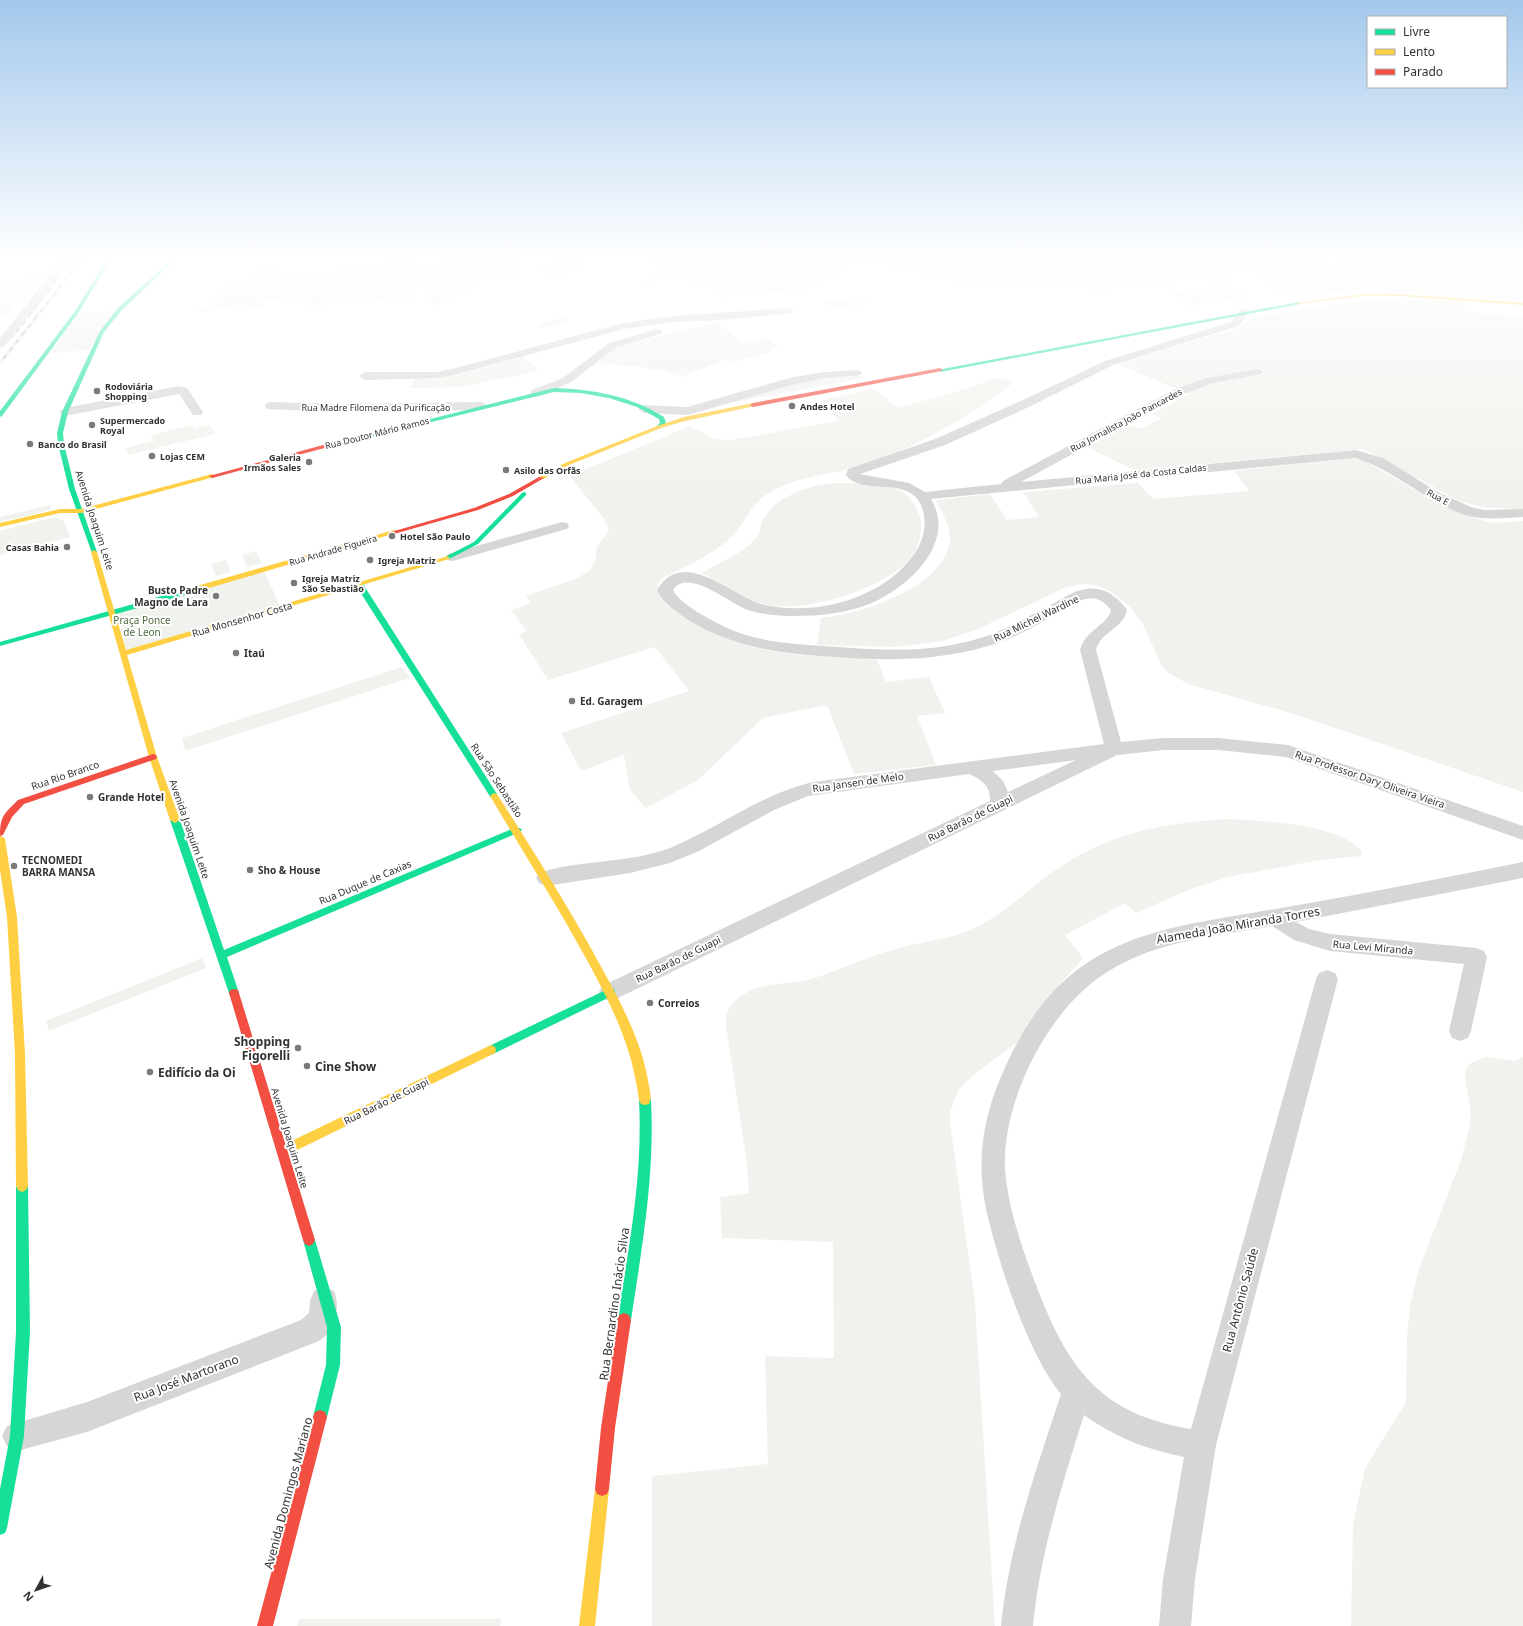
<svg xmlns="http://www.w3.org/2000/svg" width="1523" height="1626" font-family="'Noto Sans',sans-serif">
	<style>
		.green { fill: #f0f3ed }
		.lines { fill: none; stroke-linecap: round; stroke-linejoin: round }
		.street { fill: #d6d6d6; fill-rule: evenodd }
		.fast { fill: #16e098; fill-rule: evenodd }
		.slow { fill: #ffcf43; fill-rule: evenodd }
		.jam { fill: #f24e42; fill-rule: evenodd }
		.rail-casing { stroke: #bebebe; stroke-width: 2.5 }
		.rail { stroke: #fff; stroke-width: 1.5; stroke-dasharray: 5; stroke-linecap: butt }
		.poi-dot { fill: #7a7a7a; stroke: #fff; stroke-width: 1.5 }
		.labels { text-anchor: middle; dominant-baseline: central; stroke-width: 4; stroke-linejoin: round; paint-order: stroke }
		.far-poi-label { font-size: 9px; font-weight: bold; fill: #323232; stroke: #fff; text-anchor: start }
		.far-street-label { font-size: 9px; fill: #323232; stroke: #fff }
		.street-label { font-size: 10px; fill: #323232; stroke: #fff }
		.poi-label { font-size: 10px; font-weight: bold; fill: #323232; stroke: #fff; text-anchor: start }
		.park-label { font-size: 10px; fill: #506c41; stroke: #fff }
		.near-street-label { font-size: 12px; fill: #323232; stroke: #fff }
		.near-poi-label { font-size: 12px; font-weight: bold; fill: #323232; stroke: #fff; text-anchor: start }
	</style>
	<rect width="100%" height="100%" fill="#fff"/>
	<path class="green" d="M 385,259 L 393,259 L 394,261 L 404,262 L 416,259 L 419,264 L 412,266 L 422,268 L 424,265 L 445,262 L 451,259 L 520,259 L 522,261 L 504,266 L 502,268 L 520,267 L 523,270 C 518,277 508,276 501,271 L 496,273 L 499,276 L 496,279 L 474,280 L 474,283 C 464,291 442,312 429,302 L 433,293 L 429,291 L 429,287 L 426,283 L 405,295 L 415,299 L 413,302 L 400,302 L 395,296 L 367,304 L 353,301 L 339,302 L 334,300 L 321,306 L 317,304 L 311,307 L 299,297 L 284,304 L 279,299 L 266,300 L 254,295 L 263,305 L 261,308 L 256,309 L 238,304 L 199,313 L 198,311 L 215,301 L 222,289 L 246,282 L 251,273 L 258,270 L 288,269 L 274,273 L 270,277 L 291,273 L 294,277 L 300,277 L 383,262 L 386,260 Z
		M 556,259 L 1523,259 L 1523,299 L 1387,291 L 1339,261 L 1222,274 L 1131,288 L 1093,289 L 1021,284 L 968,285 L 957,283 L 941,274 L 914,273 L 881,264 L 861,262 L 844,267 L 827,281 L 813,287 L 797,290 L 723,297 C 705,281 667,273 644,284 L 646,278 L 661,272 L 662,269 C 657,257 623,262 612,262 C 601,262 591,259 580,263 L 588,268 C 581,274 547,277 538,271 L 542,266 Z
		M 1337,265 L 1375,288 L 1288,297 L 1252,273 Z
		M 41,278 L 25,299 L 0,301 L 0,281 Z
		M 1227,285 L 1247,297 L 1190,306 L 1171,294 Z
		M 859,295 L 868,304 L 829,307 L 823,302 Z
		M 1396,298 L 1462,302 L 1467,312 L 1523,317 L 1523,510 L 1482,507 L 1459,501 L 1364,449 L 1134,470 L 1087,447 L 1129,425 L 1140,429 L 1161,418 L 1151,414 L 1189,394 L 1117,364 L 1235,329 L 1254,317 L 1347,302 Z
		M 17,302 L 7,315 L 0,316 L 0,303 Z
		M 117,311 L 88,350 L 51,353 L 76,313 Z
		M 564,317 L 570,321 L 543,329 L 536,325 Z
		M 717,322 L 743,344 L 768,338 L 778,347 L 770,349 L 773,351 L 733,362 L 728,359 L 681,377 L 662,370 L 600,363 L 603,357 L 620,346 Z
		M 522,357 L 539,370 L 510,378 L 507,377 L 463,387 L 410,388 L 415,377 L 460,374 Z
		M 857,374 L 864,378 L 726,404 L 790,383 Z
		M 996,378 L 1009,380 L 1013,383 C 965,420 913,449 856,467 C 829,475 800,476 774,490 C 748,504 747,523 728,540 C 709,557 684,567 662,578 L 657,585 L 659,592 C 674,604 688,619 704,628 C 755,658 820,655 877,660 L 886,682 L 929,677 L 945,713 L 917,716 L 936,765 L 854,774 L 827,705 L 763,718 L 698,780 L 646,808 L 630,790 L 624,755 L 581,771 L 561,733 L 689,691 L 655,647 L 548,680 L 519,634 L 527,631 L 511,610 L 531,603 L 526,596 L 578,578 L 590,570 L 595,561 L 597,547 L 609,530 L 604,519 L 570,476 L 690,426 L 715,439 L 730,440 L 839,421 L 819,401 L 874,389 L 898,408 L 965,389 Z
		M 193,425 L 194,429 L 210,425 L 215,434 L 128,455 L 126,448 L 154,441 L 151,435 Z
		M 1352,458 L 1366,462 L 1441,505 L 1464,515 L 1493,523 L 1523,521 L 1523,792 L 1291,713 L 1188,684 L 1169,673 L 1161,665 L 1144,626 L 1131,608 L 1113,593 L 1096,585 L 1082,584 L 1064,588 L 978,629 L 943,641 L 896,647 L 817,645 L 821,618 C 860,614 945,588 950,540 C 951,527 941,511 936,500 L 990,494 L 1007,520 L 1039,517 L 1023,492 L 1138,483 L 1153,499 L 1249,491 L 1234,471 Z
		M 837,483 C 865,484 905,479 917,510 C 920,515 922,521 921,527 C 921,541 916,553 906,563 C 877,590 810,612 770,605 C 746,602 723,585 702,573 C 719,563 743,553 756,538 C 761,532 760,524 764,518 C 778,495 812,484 837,483 Z
		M 50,505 L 51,510 L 0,522 L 0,517 Z
		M 57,518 L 64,521 L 70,537 L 0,555 L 0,531 L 47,519 Z
		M 256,551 L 262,563 L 247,567 L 242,555 Z
		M 226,560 L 231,572 L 216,576 L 211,564 Z
		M 264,571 L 280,606 L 126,650 L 117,612 Z
		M 402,667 L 410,678 L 185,751 L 182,738 Z
		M 1227,819 C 1262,821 1340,823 1362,852 L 1361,856 L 1320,860 L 1228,877 L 1191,889 L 1136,913 L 1125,903 L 1065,935 L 1083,958 L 1050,996 L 1015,1044 L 977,1072 L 959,1089 L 950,1111 L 950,1122 L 975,1303 L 995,1626 L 652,1626 L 652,1476 L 768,1464 L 765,1356 L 834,1358 L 833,1242 L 722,1238 L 720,1197 L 749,1193 L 747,1164 L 726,1026 C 725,1011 731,1002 744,994 C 763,982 789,985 811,979 C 834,972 856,962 879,954 C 902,946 926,942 949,937 C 989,928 1015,900 1046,877 C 1105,833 1156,824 1227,819 Z
		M 202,958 L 206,968 L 49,1031 L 46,1021 Z
		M 1487,1057 L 1515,1061 L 1523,1057 L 1523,1626 L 1351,1626 L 1353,1525 L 1365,1468 L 1406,1402 L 1407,1337 L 1410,1305 L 1418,1272 L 1462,1157 L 1469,1129 L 1471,1113 L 1466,1084 L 1465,1072 L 1468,1065 L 1477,1060 Z
		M 299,1619 L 501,1619 L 500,1626 L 297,1626 Z"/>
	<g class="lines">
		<path class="street" d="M 62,259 L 72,259 L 4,347 L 0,348 L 0,338 Z
			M 473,259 L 491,259 L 489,261 L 470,265 L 465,262 Z
			M 788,308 L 793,311 L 792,313 L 722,320 L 673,322 L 624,329 L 457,374 L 436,378 L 365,380 L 359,376 L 365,372 L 436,372 L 452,369 L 623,323 L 673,316 Z
			M 1244,309 L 1249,312 L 1239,326 L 1113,365 L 1031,406 L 945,445 L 860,474 L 909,483 L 925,492 L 1001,484 L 1003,481 L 1175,389 L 1207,378 L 1257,369 L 1261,370 L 1263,372 L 1261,374 L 1214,383 L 1183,394 L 1021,482 L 1356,450 L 1383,458 L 1438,492 L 1471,507 L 1484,510 L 1523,509 L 1523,517 C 1503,518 1481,521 1462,514 C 1424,500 1394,470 1355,458 L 931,499 C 958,544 906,590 867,605 C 845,613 820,616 796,616 C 780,616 763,615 748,610 C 729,603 687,567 673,590 C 677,599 689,606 697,612 C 713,621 729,630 746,635 C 771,643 798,644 824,646 C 875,650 927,654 977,639 C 1003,632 1027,617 1051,605 C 1063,598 1073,591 1086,589 C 1104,586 1118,597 1127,610 C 1123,629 1100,632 1096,650 L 1121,742 L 1164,738 L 1218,738 L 1288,745 L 1523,826 L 1523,840 L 1286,757 L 1218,750 L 1164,750 L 1117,755 L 618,998 L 610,1001 L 602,998 L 599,992 L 602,986 L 990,801 C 991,786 981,779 969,774 L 808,796 L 774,810 L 699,851 L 670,863 L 630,873 L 546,886 L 539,883 L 536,878 L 539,873 C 581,859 628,864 670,848 C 719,828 761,794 813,782 L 1104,744 L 1080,650 C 1085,630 1108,625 1111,610 C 1102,599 1093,595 1080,601 C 1049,617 1021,637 988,646 C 937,661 887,661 835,657 C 783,654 732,648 687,619 C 676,611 663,603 657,590 C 683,546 731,596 761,604 C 812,617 880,600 912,557 C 924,542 929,521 920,503 C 906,476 861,496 846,475 L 848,469 L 935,439 L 1023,400 L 1105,361 L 1231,322 L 1240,310 ZM 1076,760 L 1008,792 L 1003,781 L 993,771 Z
			M 657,329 L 661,330 L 662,332 L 661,334 L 617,347 L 571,382 L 540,396 L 536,397 L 530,393 L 532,390 L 563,378 L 609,343 Z
			M 856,370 L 860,371 L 862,373 L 860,375 L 826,378 L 795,384 L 688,415 L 644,413 L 638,409 L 644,405 L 687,407 L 793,377 L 826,372 Z
			M 179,386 L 187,388 L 203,412 L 201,415 L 193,415 L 179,394 L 65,416 L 59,412 L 65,408 Z
			M 271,402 L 339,404 L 482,402 L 488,406 L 482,410 L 339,412 L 267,409 L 265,406 L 267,403 Z
			M 562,522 L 567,523 L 569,526 L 567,529 L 453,561 L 448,560 L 446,557 L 448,554 Z
			M 1523,862 L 1523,878 L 1296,922 L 1309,929 L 1330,934 L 1476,948 L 1484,951 L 1487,957 L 1471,1031 L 1468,1038 L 1460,1041 L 1452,1038 L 1449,1031 L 1464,964 L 1330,951 L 1294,940 L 1272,926 C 1211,937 1149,941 1097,979 C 1045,1017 1002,1103 1005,1169 C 1008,1208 1022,1248 1036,1285 C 1067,1366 1098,1414 1191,1429 L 1316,979 L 1319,973 L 1327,970 L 1335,973 L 1338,979 L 1216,1445 L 1195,1579 L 1191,1626 L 1159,1626 L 1163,1579 L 1184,1457 C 1148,1450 1114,1437 1084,1415 C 1062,1485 1040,1553 1033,1626 L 1001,1626 C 1009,1545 1036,1470 1061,1394 C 1027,1353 998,1261 986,1209 C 976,1160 983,1117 1003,1072 C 1065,928 1163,930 1298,905 C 1373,892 1448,877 1523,862 Z
			M 324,1287 L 334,1291 C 341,1308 335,1331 319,1341 L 87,1432 L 17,1451 L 7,1446 L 2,1436 L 7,1426 L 87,1402 L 301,1320 L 309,1313 L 310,1301 L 314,1291 Z"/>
		<path class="fast" d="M 107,259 L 111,259 L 79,312 L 2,416 L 0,417 L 0,411 L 75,311 Z
			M 172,259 L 176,259 L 122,310 L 104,332 L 68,412 L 63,433 L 64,444 L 75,489 L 97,552 L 96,553 L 92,553 L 69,489 L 58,444 L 57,433 L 62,412 L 100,331 L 118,308 Z
			M 1299,302 L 1301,303 L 1301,304 L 940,372 L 937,370 Z
			M 554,388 C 592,389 631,396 664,417 L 666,423 L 661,428 L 657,428 L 656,427 L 660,423 L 659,419 L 637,407 L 609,398 L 581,393 L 554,392 L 334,446 L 331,444 Z
			M 524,492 L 526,493 L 526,495 L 478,544 L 449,559 L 445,559 L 445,557 L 474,542 L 522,493 Z
			M 356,582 L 362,582 L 363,584 L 497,794 L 498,796 L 497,798 L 491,798 L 355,584 Z
			M 186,589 L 189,589 L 193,591 L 192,593 L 0,646 L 0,642 Z
			M 175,817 L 180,820 L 224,950 L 514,828 L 520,828 L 522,830 L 520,832 L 227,957 L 239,993 L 238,996 L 234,997 L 230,996 L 229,993 L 170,820 Z
			M 610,988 L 614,989 L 615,992 L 614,995 L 495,1053 L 491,1055 L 487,1053 L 486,1050 L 487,1047 Z
			M 645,1095 L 649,1096 L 651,1100 C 655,1175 642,1247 631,1320 L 629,1325 L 624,1327 L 619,1325 L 617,1320 C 629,1247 643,1175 639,1100 L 641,1096 Z
			M 22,1180 L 26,1182 L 28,1186 L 30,1332 L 24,1436 L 7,1528 L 5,1533 L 0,1535 L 0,1489 L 10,1436 L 16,1332 L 16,1186 L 18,1182 Z
			M 309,1234 L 313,1236 L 315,1240 L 341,1327 L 340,1365 L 327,1417 L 325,1422 L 320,1424 L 315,1422 L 313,1417 L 326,1365 L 327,1327 L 303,1240 L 305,1236 Z"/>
		<path class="slow" d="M 1363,294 L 1399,294 L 1523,303 L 1523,305 L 1399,296 L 1363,296 L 1299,304 L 1297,303 Z
			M 753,403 L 756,405 L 755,406 L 685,421 L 661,428 L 569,465 L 543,479 L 538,478 L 565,463 L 657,426 L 684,417 Z
			M 212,474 L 215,476 L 214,477 L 81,513 L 60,513 L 0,527 L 0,523 L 60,509 L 81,509 Z
			M 394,530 L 397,532 L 396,533 L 192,593 L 189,593 L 185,591 L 186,589 Z
			M 94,550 L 97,552 L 126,650 L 445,557 L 447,556 L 450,558 L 449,559 L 127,655 L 157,757 L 180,820 L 175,823 L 170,820 L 149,757 L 91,552 Z
			M 494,793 L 497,794 C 530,846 563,898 593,952 C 616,994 642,1038 649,1086 C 650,1092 652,1098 649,1104 L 645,1105 L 641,1104 L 639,1100 C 632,1044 610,1002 583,953 C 554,900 521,849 490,796 Z
			M 0,836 L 3,837 L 5,839 L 17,917 L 25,1054 L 28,1186 L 26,1190 L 22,1192 L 18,1190 L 16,1186 L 15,1054 L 7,917 L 0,870 Z
			M 491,1045 L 495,1047 L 496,1050 L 495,1053 L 287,1155 L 283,1156 L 279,1155 L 277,1151 L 279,1147 Z
			M 602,1482 L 607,1484 L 609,1489 L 595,1626 L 579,1626 L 595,1489 L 597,1484 Z"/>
		<path class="jam" d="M 940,368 L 943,370 L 942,371 L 753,407 L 750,405 L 753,403 Z
			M 334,442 L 336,443 L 336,445 L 212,478 L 209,476 Z
			M 539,477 L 544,478 L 513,496 L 478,510 L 394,534 L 391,532 L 474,508 L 509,494 Z
			M 153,754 L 156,755 L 157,757 L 156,759 L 24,804 L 12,817 L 3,835 L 0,836 C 0,816 4,814 18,800 Z
			M 234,989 L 238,990 L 239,993 L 315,1240 L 313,1244 L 309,1246 L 305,1244 L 303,1240 L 229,993 L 230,990 Z
			M 624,1313 L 629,1315 L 631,1320 L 615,1428 L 609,1489 L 607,1494 L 602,1496 L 597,1494 L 595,1489 L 601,1428 L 617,1320 L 619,1315 Z
			M 320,1410 L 325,1412 L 327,1417 L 273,1626 L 257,1626 L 313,1417 L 315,1412 Z"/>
		<g class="rail-casing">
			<path id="rail" d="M 13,336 L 73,259
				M 0,363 L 82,259"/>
		</g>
		<use href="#rail" class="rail"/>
	</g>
	<linearGradient id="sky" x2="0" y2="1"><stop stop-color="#a3c8ec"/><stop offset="0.53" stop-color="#fff"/><stop offset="1" stop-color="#fff" stop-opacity="0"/></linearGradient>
	<rect width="1523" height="486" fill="url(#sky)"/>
	<g class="poi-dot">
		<circle cx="97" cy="391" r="4"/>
		<circle cx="792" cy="406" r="4"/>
		<circle cx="92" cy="425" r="4"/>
		<circle cx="30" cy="444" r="4"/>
		<circle cx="152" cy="456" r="4"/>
		<circle cx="309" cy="462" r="4"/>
		<circle cx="506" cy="470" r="4"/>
		<circle cx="392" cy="536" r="4"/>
		<circle cx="67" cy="547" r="4"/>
		<circle cx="370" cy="560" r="4"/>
		<circle cx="294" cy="583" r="4"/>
		<circle cx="216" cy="596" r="4"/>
		<circle cx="236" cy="653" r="4"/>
		<circle cx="572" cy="701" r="4"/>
		<circle cx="90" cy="797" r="4"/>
		<circle cx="14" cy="866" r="4"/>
		<circle cx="250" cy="870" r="4"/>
		<circle cx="650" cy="1003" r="4"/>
		<circle cx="298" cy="1048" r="4"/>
		<circle cx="307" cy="1066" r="4"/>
		<circle cx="150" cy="1072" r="4"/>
	</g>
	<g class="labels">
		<g class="far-poi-label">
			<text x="105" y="386">Rodoviária<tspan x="105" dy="10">Shopping</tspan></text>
			<text x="800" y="406">Andes Hotel</text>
			<text x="100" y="420">Supermercado<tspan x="100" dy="10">Royal</tspan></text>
			<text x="38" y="444">Banco do Brasil</text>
			<text x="160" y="456">Lojas CEM</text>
			<text x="301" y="457" text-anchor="end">Galeria<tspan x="301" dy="10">Irmãos Sales</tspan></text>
			<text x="514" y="470">Asilo das Orfãs</text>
			<text x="400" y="536">Hotel São Paulo</text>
			<text x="59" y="547" text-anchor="end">Casas Bahia</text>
			<text x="378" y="560">Igreja Matriz</text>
			<text x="302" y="578">Igreja Matriz<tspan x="302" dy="10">São Sebastião</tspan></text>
		</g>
		<g class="far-street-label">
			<text x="376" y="407">Rua Madre Filomena da Purificação</text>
			<text transform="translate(1126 420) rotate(-28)">Rua Jornalista João Pancardes</text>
			<text transform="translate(377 433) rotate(-14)">Rua Doutor Mário Ramos</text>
			<text transform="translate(1141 474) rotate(-6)">Rua Maria José da Costa Caldas</text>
			<text transform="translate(1438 497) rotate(28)">Rua E</text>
			<text transform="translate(333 550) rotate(-16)">Rua Andrade Figueira</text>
		</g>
		<g class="street-label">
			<text transform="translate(95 520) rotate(72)">Avenida Joaquim Leite</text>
			<text transform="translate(1036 618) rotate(-26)">Rua Michel Wardine</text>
			<text transform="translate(242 619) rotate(-16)">Rua Monsenhor Costa</text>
			<text transform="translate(65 775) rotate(-19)">Rua Rio Branco</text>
			<text transform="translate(1370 779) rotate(19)">Rua Professor Dary Oliveira Vieira</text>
			<text transform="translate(497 780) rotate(57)">Rua São Sebastião</text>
			<text transform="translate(858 782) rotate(-8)">Rua Jansen de Melo</text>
			<text transform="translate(970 818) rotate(-26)">Rua Barão de Guapi</text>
			<text transform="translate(190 829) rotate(71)">Avenida Joaquim Leite</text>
			<text transform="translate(365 882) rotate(-23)">Rua Duque de Caxias</text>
			<text transform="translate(1373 947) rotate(5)">Rua Levi Miranda</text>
			<text transform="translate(678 959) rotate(-26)">Rua Barão de Guapi</text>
			<text transform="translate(386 1101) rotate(-26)">Rua Barão de Guapi</text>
			<text transform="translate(290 1138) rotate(73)">Avenida Joaquim Leite</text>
		</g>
		<g class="poi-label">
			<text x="208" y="590" text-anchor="end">Busto Padre<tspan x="208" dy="12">Magno de Lara</tspan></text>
			<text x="244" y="653">Itaú</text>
			<text x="580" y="701">Ed. Garagem</text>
			<text x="98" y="797">Grande Hotel</text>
			<text x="22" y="860">TECNOMEDI<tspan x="22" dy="12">BARRA MANSA</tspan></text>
			<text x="258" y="870">Sho &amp; House</text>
			<text x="658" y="1003">Correios</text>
		</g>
		<g class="park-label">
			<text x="142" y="620">Praça Ponce<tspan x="142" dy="12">de Leon</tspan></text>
		</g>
		<g class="near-street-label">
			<text transform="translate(1238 925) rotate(-10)">Alameda João Miranda Torres</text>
			<text transform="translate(1240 1300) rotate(-75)">Rua Antônio Saúde</text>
			<text transform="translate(614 1304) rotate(-82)">Rua Bernardino Inácio Silva</text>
			<text transform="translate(186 1378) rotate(-21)">Rua José Martorano</text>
			<text transform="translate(288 1493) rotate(-75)">Avenida Domingos Mariano</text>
		</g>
		<g class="near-poi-label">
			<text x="290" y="1041" text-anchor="end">Shopping<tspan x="290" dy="14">Figorelli</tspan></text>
			<text x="315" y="1066">Cine Show</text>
			<text x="158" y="1072">Edifício da Oi</text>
		</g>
	</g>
	<rect x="1367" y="16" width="140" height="72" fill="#ffffff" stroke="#adadad"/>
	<rect x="1375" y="29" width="20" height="6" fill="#16e098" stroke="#adadad"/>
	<text x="1403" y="36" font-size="12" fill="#323232">Livre</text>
	<rect x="1375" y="49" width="20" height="6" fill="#ffcf43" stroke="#adadad"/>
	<text x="1403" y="56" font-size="12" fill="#323232">Lento</text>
	<rect x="1375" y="69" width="20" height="6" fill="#f24e42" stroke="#adadad"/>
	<text x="1403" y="76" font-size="12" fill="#323232">Parado</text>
	<g transform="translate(36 1590) rotate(230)" stroke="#ffffff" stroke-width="3" paint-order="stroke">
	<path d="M0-3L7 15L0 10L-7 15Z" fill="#323232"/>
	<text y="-6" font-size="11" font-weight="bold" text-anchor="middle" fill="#323232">N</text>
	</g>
</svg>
